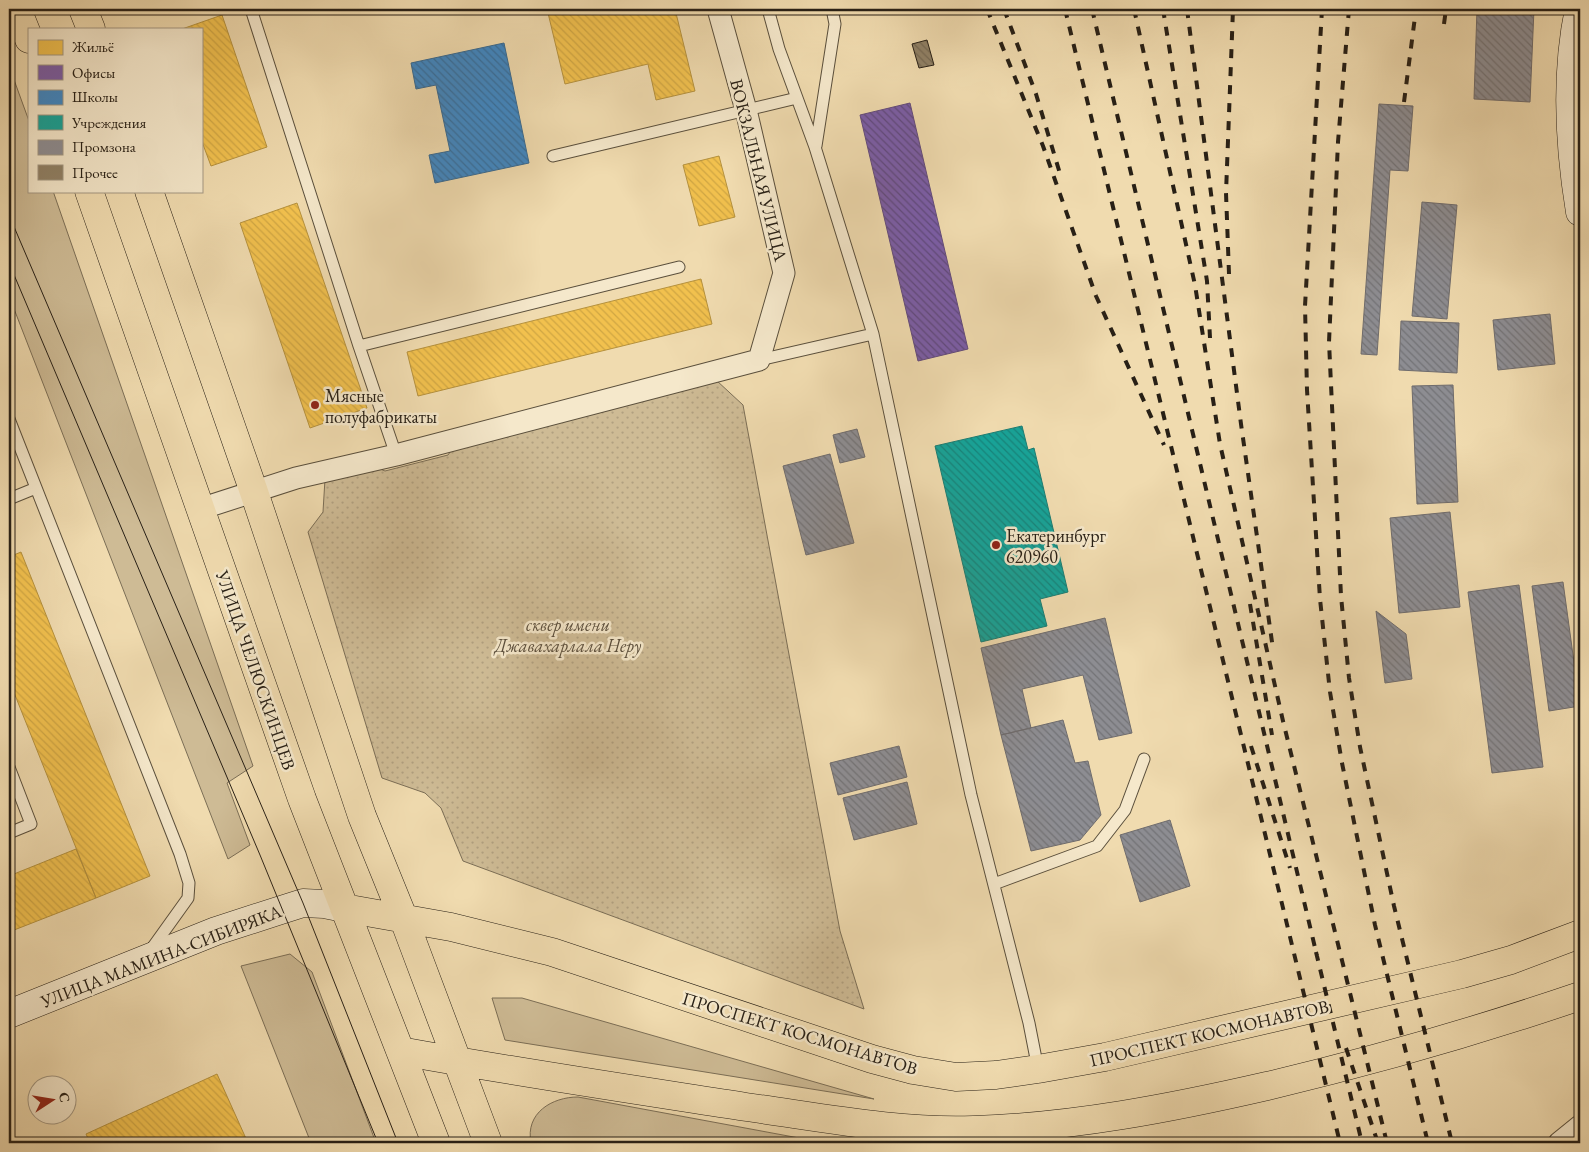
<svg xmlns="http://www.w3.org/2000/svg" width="1589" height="1152" font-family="'EB Garamond',serif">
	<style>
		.green { fill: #cebb95; stroke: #7b6e56 }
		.park { fill: url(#park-dots); stroke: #7b6e56 }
		.homes { fill: url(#homes-back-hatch); stroke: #b5913d }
		.offices { fill: url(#offices-back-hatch); stroke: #624b7c }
		.schools { fill: url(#schools-back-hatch); stroke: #386990 }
		.public { fill: url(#public-back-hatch); stroke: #1c7c71 }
		.industry { fill: url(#industry-back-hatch); stroke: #6f6c6d }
		.building { fill: url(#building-back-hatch); stroke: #282016 }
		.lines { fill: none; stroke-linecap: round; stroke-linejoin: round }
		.lane-casing { stroke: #5a4f3c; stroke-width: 13 }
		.street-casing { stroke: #5a4f3c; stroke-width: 23 }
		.secondary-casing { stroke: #282016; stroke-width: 29 }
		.primary-casing { stroke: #282016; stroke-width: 29 }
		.lane { stroke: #f5e8cb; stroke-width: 11 }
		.street { stroke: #f5e8cb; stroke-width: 21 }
		.secondary { stroke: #f5e8cb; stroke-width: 28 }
		.primary { stroke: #f0dbaf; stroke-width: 28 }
		.tram { stroke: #282016; stroke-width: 1 }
		.rail { stroke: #282016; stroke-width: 4; stroke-dasharray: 9 9; stroke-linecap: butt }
		.poi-dot { fill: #8f2418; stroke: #f5e8cb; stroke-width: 2 }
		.labels { text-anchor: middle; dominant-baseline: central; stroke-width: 5; stroke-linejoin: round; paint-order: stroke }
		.street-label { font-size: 18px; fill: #282016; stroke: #f5e8cb }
		.poi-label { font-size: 18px; fill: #282016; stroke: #f5e8cb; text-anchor: start }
		.park-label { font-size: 18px; font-style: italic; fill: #5a4e3c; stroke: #f5e8cb }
	</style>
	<defs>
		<pattern id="park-dots" width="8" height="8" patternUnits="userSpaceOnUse" patternTransform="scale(1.25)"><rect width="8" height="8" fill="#cebb95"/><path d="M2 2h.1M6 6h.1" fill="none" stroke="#b1a080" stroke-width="1.8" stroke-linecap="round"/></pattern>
		<pattern id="homes-back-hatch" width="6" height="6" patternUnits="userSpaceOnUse" patternTransform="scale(1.25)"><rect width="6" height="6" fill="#f2c14e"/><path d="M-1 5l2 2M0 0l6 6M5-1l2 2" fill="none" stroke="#d0a643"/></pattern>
		<pattern id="offices-back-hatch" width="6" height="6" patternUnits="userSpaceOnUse" patternTransform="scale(1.25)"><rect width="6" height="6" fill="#7b5ea7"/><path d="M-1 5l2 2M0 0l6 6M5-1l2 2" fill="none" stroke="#5f497f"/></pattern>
		<pattern id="schools-back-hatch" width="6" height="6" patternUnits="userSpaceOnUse" patternTransform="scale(1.25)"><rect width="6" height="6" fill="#3f88c5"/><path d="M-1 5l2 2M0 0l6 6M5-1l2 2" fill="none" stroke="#356f9f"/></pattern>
		<pattern id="public-back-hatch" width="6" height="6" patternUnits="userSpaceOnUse" patternTransform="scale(1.25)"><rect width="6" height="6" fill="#17a398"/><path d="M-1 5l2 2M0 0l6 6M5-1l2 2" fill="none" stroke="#15847b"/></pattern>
		<pattern id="industry-back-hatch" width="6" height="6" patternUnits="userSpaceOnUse" patternTransform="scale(1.25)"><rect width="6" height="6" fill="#8d8d92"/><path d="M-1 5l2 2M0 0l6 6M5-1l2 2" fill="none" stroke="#737376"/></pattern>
		<pattern id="building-back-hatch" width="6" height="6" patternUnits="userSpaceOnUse" patternTransform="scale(1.25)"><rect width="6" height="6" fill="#908166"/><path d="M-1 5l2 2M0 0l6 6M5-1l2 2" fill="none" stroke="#766953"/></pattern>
	</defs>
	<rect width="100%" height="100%" fill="#f0dbaf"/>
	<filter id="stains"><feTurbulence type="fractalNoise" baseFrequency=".004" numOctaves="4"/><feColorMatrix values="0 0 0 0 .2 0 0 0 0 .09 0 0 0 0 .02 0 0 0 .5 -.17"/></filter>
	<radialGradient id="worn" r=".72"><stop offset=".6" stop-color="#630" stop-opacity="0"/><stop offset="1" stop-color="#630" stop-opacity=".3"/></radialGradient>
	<path class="green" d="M 9,66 L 29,121 L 29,191 L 53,191 L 253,766 L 227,783 L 250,845 L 228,859 L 9,296 Z
		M 290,954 L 312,972 L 376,1143 L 311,1143 L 241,966 Z
		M 492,998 L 522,998 L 874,1099 L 505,1040 Z
		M 578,1097 L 826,1143 L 531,1143 C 525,1113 552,1097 578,1097 Z"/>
	<path class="park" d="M 716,380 L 743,405 L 840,931 L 864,1009 L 463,861 L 441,808 L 425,793 L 382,778 L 308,532 L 323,512 L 325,479 L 373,466 L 385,471 L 448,455 L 457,442 Z"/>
	<path class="homes" d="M 567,9 L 675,9 L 695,91 L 656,100 L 648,64 L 565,84 L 548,13 Z
		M 222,15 L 267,147 L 211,166 L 201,139 L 201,29 L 182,29 Z
		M 719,156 L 735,217 L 699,226 L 683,165 Z
		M 297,203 L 367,408 L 310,428 L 240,223 Z
		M 701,279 L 712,324 L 418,396 L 407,352 Z
		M 21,552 L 150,876 L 96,898 L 9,680 L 9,557 Z
		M 76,849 L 96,898 L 9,932 L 9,876 Z
		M 217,1074 L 248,1143 L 90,1143 L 86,1134 Z"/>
	<path class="offices" d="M 901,9 L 923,9 L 923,10 L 902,14 Z
		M 910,103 L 968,349 L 918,361 L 860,115 Z"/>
	<path class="schools" d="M 504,43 L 529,163 L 435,183 L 429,155 L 450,151 L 436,85 L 416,89 L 411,63 Z"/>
	<path class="public" d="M 1022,426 L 1028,450 L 1034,448 L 1068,592 L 1040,599 L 1047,626 L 981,642 L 935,446 Z"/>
	<path class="industry" d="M 1477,9 L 1534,9 L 1530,102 L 1474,99 Z
		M 1379,104 L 1413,106 L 1408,171 L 1390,170 L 1377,355 L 1361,354 Z
		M 1422,202 L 1457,205 L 1447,319 L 1412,316 Z
		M 1550,314 L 1555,364 L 1498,370 L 1493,320 Z
		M 1401,321 L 1459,323 L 1457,373 L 1399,370 Z
		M 1453,385 L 1458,502 L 1417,504 L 1412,386 Z
		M 857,429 L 865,457 L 840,463 L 833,435 Z
		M 830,454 L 854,543 L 806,555 L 783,466 Z
		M 1450,512 L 1460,607 L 1399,613 L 1390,518 Z
		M 1563,582 L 1580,706 L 1549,711 L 1532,586 Z
		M 1519,585 L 1543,767 L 1492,773 L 1468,592 Z
		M 1376,611 L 1406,634 L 1412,679 L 1385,683 Z
		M 1105,618 L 1132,733 L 1099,740 L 1083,675 L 1022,689 L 1031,728 L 1001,735 L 981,648 Z
		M 1063,720 L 1075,763 L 1088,761 L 1101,815 L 1080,840 L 1031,851 L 1001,735 Z
		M 899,746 L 907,777 L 838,795 L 830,763 Z
		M 907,782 L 917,824 L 854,840 L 843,798 Z
		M 1170,820 L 1190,886 L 1140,902 L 1120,835 Z"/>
	<path class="building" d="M 927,40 L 934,65 L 919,68 L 912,44 Z"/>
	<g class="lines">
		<g class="lane-casing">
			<path id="lane" d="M 251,9 L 359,346 L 679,267
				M 768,9 L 779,49 L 815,147 L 873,334 L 971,795 L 1029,1023 L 1038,1069
				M 816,146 L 835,24 L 832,9
				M 553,156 L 797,98
				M 359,346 L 396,455
				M 759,360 L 873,334
				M 9,419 L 180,854 L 189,883 L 188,898 L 150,951
				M 9,499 L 36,488
				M 9,767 L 31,824 L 9,833
				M 994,884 L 1097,846 L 1125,810 L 1144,759"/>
		</g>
		<g class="street-casing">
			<path id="street" d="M 200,509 L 296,478 L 396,455 L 759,360 L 784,273 L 746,110 L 718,9
				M 1559,1143 L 1580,1126"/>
		</g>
		<g class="secondary-casing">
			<path id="secondary" d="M 1579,9 C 1565,76 1569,145 1580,212
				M 9,1014 L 216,931 L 281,910 L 303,903 L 324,904 L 344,908"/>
		</g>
		<g class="primary-casing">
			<path id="primary" d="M 17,9 L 29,39
				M 83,9 L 91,29
				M 89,191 L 302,799 L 436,1143
				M 149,191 L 254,492 L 362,816 L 403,917 L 488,1143
				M 344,908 L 451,927 L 552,952 L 872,1059 L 913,1070 L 956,1077 L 996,1075 L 1038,1069 L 1105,1057 L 1462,974 L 1511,960 L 1580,934
				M 400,1051 C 515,1072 630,1089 746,1107 C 819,1117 900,1133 974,1130 C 1073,1127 1171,1108 1267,1086 C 1373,1061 1477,1031 1580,996"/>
		</g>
		<use href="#lane" class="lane"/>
		<use href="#street" class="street"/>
		<use href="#secondary" class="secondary"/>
		<use href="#primary" class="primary"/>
		<path class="tram" d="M 9,215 L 303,903 L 398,1143
			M 9,263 L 260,855 L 378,1143"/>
		<path class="rail" d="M 987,9 L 1043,146 L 1096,296 L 1164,445
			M 1004,9 L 1036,94 L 1061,177
			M 1065,9 L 1340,1143
			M 1092,9 L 1317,956
			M 1134,9 L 1195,285 L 1220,444 L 1283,721 L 1387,1143
			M 1163,9 L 1207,281 L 1210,338
			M 1187,9 L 1241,424 L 1273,649
			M 1322,9 L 1305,306 L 1307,390 L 1320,599 L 1330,692 L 1342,763 L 1375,925 L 1428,1143
			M 1349,9 L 1338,142 L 1329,342 L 1341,596 L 1349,678 L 1360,747 L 1394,906 L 1452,1143
			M 1444,24 L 1446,9
			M 1404,102 L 1416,9
			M 1229,274 L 1226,193 L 1233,9
			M 1250,604 L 1272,735
			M 1251,746 L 1290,868
			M 1316,952 L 1362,1143
			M 1346,1048 L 1378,1143"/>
	</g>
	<g class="poi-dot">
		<circle cx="315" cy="405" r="5"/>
		<circle cx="996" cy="545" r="5"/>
	</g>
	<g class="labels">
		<g class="street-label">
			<text transform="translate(759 170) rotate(76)">ВОКЗАЛЬНАЯ УЛИЦА</text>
			<text transform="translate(256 670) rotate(71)">УЛИЦА ЧЕЛЮСКИНЦЕВ</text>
			<text transform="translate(161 956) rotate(-21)">УЛИЦА МАМИНА-СИБИРЯКА</text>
			<text transform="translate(800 1033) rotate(17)">ПРОСПЕКТ КОСМОНАВТОВ</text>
			<text transform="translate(1209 1033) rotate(-13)">ПРОСПЕКТ КОСМОНАВТОВ</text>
		</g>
		<g class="poi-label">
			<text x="325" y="395">Мясные<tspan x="325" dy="21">полуфабрикаты</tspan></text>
			<text x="1006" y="535">Екатеринбург<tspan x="1006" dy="21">620960</tspan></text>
		</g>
		<g class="park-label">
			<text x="568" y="624">сквер имени<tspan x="568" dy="21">Джавахарлала Неру</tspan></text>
		</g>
	</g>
	<rect width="1589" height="1152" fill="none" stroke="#f0dbaf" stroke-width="30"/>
	<rect x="10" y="10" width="1569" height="1132" fill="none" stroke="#282016" stroke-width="2.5"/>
	<rect x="15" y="15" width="1559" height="1122" fill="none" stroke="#282016"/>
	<rect x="28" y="28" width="175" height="165" fill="#f5e8cb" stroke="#a39883"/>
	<rect x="38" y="40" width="25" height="15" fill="#f2c14e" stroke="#a39883"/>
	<text x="72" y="52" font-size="15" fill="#282016">Жильё</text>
	<rect x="38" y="65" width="25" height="15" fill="#7b5ea7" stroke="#a39883"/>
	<text x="72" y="78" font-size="15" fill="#282016">Офисы</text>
	<rect x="38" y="90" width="25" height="15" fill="#3f88c5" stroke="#a39883"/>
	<text x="72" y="102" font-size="15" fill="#282016">Школы</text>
	<rect x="38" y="115" width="25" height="15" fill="#17a398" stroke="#a39883"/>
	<text x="72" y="128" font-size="15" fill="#282016">Учреждения</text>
	<rect x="38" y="140" width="25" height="15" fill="#8d8d92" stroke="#a39883"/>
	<text x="72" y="152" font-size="15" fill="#282016">Промзона</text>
	<rect x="38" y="165" width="25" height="15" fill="#908166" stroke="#a39883"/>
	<text x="72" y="178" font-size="15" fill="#282016">Прочее</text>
	<g transform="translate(52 1100) rotate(78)"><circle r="24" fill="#f5e8cb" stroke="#a39883"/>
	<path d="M0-4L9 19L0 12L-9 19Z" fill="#8f2418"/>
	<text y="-8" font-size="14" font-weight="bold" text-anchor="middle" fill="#282016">С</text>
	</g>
	<rect width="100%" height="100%" filter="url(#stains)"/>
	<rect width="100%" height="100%" fill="url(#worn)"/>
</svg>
